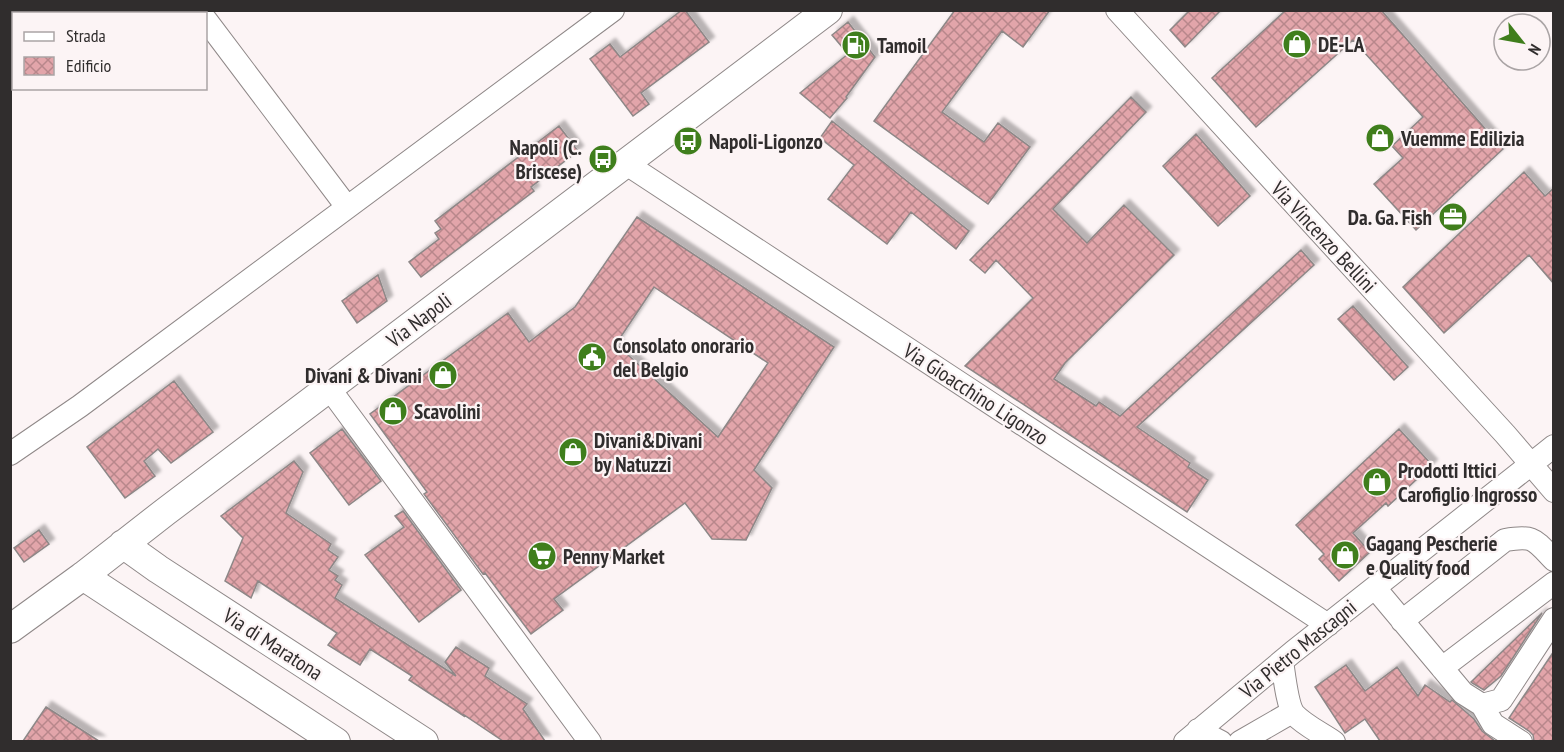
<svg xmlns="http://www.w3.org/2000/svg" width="1564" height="752" font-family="'PT Sans Narrow',sans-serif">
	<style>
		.building { fill: url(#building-cross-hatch); stroke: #8d8787; stroke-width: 1.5; fill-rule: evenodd; filter: url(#shadow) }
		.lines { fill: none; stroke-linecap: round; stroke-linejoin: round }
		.minor-casing { stroke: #8f8888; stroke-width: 24 }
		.major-casing { stroke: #8f8888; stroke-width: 30 }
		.minor { stroke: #fff; stroke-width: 22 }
		.major { stroke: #fff; stroke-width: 28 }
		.labels { text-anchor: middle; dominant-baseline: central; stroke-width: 4.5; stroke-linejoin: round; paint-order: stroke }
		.poi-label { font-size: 21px; font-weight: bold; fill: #302d2d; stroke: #fcf4f5; text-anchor: start }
		.street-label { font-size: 21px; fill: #302d2d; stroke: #fcf4f5 }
	</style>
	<defs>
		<pattern id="building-cross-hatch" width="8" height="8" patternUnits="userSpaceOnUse" patternTransform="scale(1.5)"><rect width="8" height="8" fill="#e2a5aa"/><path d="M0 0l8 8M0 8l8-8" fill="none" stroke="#b8878b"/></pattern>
		<filter id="shadow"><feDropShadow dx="5.5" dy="-5.5" stdDeviation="1.5" flood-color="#0004"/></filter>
	</defs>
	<rect width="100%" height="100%" fill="#fcf4f5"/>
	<path class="building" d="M 682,10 L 685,10 L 709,42 L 641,93 L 649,104 L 633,116 L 590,59 L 610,44 L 620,57 Z
		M 955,10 L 1050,10 L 1023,47 L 1002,31 L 942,112 L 984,142 L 998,123 L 1030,147 L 988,204 L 874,121 Z
		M 1190,10 L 1221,10 L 1185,47 L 1170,30 Z
		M 1286,10 L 1381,10 L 1503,149 L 1416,230 L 1374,184 L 1403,158 L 1392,146 L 1423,117 L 1353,40 L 1256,127 L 1212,78 Z
		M 848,22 L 875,57 L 846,97 L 847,98 L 830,118 L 800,93 L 848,54 L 832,35 Z
		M 1131,97 L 1146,112 L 1053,209 L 1087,243 L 1124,205 L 1174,255 L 1065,363 L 1054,379 L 1096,406 L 1099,402 L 1120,416 L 1301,250 L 1314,265 L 1137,427 L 1190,463 L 1188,467 L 1208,480 L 1187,512 L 965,366 L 1033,298 L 996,260 L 985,273 L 970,260 Z
		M 832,121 L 969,231 L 956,249 L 911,212 L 887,244 L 828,199 L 854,165 L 820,138 Z
		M 559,126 L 578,151 L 531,187 L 534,191 L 421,277 L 409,262 L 439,239 L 435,233 L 441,229 L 435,221 Z
		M 1196,134 L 1250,196 L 1218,226 L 1163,166 Z
		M 1524,172 L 1545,196 L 1554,188 L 1554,284 L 1529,255 L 1444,333 L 1403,287 Z
		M 637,217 L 834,347 L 754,470 L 772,488 L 746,540 L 712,539 L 685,503 L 554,599 L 563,610 L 531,634 L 485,573 L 483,574 L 424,494 L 427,492 L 370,414 L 508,313 L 529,342 L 575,307 ZM 654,287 L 768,363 L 718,437 L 616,344 Z
		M 378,275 L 387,301 L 357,323 L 342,301 Z
		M 1353,306 L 1408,367 L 1394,380 L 1338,319 Z
		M 174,381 L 213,432 L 171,463 L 158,449 L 144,461 L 155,476 L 125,498 L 87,447 Z
		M 342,429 L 381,481 L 349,505 L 310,453 Z
		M 1399,429 L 1432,465 L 1388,506 L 1386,503 L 1353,533 L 1370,552 L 1339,581 L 1319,559 L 1324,554 L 1296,525 Z
		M 294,461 L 303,472 L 286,513 L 331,544 L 328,550 L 338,557 L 329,570 L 338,576 L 335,580 L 342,585 L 335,598 L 456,676 L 445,662 L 456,647 L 489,668 L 485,676 L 527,704 L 523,709 L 545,741 L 503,741 L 464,715 L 464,716 L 409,680 L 412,676 L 370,649 L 360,665 L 328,645 L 337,633 L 258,581 L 251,598 L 225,581 L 243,538 L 221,516 Z
		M 403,511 L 461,590 L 419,622 L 365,555 L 404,527 L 395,516 Z
		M 39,530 L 49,544 L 24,562 L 14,548 Z
		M 1542,613 L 1501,676 L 1484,690 L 1472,683 L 1471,682 Z
		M 1554,651 L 1554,741 L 1534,741 L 1533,735 L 1529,731 L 1509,718 Z
		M 1346,665 L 1365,691 L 1397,667 L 1418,696 L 1425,685 L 1450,702 L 1452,700 L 1474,719 L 1482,731 L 1495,741 L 1380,741 L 1365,719 L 1345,733 L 1315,687 Z
		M 46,707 L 99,741 L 23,741 Z"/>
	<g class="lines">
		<g class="minor-casing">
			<path id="minor" d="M 1117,10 L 1505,434 L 1554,491
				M 206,20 L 347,207
				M 625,163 L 1328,625
				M 329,388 L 590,742
				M 10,454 L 80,406 L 613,10
				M 1375,588 L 1463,693 L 1482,705 L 1501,700 L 1554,619
				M 1402,621 L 1505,540 C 1534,535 1534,539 1554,560
				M 1282,661 C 1284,673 1287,705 1294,714 C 1304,725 1321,733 1334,742
				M 1442,668 L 1554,583
				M 1482,705 L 1493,724 L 1521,742
				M 1198,730 L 1221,742
				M 1185,742 L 1293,652 L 1554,446
				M 1240,742 L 1292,712"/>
		</g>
		<g class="major-casing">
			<path id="major" d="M 123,544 L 158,569 L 424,742
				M 83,576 L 336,742
				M 10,629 L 83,576 L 165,512 L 828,10"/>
		</g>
		<use href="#minor" class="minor"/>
		<use href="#major" class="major"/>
	</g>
	<defs>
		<g id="shop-disc" transform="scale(1.5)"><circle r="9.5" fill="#3f7e1c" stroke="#fcf4f5"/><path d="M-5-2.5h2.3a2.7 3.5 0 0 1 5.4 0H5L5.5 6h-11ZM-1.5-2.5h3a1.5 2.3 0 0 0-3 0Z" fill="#fff"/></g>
		<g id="fuel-disc" transform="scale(1.5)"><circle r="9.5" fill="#3f7e1c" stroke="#fcf4f5"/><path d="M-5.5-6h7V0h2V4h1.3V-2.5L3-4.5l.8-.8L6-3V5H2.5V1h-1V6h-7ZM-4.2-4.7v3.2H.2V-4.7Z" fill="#fff"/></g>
		<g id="bus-disc" transform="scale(1.5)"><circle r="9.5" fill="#3f7e1c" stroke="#fcf4f5"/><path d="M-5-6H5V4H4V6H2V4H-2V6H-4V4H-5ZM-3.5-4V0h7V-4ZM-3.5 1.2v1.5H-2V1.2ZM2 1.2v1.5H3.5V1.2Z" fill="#fff"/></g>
		<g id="office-disc" transform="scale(1.5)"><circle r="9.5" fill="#3f7e1c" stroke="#fcf4f5"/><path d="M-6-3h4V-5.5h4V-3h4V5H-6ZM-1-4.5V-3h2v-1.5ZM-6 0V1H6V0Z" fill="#fff"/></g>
		<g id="civic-disc" transform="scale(1.5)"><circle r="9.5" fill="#3f7e1c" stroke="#fcf4f5"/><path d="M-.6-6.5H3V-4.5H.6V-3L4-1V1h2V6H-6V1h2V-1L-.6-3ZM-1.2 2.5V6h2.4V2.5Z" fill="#fff"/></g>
		<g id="supermarket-disc" transform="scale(1.5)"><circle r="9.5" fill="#3f7e1c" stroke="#fcf4f5"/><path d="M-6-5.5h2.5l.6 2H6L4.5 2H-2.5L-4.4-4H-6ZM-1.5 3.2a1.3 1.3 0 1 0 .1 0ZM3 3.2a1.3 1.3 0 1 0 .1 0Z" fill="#fff"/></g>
	</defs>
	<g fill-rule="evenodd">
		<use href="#shop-disc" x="1297" y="44"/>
		<use href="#fuel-disc" x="856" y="45"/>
		<use href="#shop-disc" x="1380" y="138"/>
		<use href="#bus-disc" x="688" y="141"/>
		<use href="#bus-disc" x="603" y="159"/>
		<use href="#office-disc" x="1453" y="217"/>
		<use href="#civic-disc" x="592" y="357"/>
		<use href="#shop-disc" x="443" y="375"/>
		<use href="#shop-disc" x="393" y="411"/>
		<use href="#shop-disc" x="573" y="452"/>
		<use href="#shop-disc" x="1377" y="482"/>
		<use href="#shop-disc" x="1345" y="555"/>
		<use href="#supermarket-disc" x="542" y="556"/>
	</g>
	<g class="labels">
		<g class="poi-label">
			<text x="1318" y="44">DE-LA</text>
			<text x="877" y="45">Tamoil</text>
			<text x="1401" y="138">Vuemme Edilizia</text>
			<text x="709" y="141">Napoli-Ligonzo</text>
			<text x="582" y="147" text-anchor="end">Napoli (C.<tspan x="582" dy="24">Briscese)</tspan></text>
			<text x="1432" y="217" text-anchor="end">Da. Ga. Fish</text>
			<text x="613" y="345">Consolato onorario<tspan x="613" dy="24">del Belgio</tspan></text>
			<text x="422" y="375" text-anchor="end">Divani &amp; Divani</text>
			<text x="414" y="411">Scavolini</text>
			<text x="594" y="440">Divani&amp;Divani<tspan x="594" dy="24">by Natuzzi</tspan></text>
			<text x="1398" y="470">Prodotti Ittici<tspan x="1398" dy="24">Carofiglio Ingrosso</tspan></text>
			<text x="1366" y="543">Gagang Pescherie<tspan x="1366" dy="24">e Quality food</tspan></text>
			<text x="563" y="556">Penny Market</text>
		</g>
		<g class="street-label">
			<text transform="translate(1324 237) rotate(47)">Via Vincenzo Bellini</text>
			<text transform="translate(419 320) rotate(-37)">Via Napoli</text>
			<text transform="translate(976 394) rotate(33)">Via Gioacchino Ligonzo</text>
			<text transform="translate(273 644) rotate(33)">Via di Maratona</text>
			<text transform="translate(1298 649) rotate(-39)">Via Pietro Mascagni</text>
		</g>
	</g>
	<rect width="1564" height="752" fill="none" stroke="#302d2d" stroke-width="24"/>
	<rect x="12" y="12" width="195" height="78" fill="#fcf4f5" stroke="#aaa4a5" stroke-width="1.5"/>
	<rect x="24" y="32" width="30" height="9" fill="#ffffff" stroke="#aaa4a5" stroke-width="1.5"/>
	<text x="66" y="42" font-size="18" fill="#302d2d">Strada</text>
	<rect x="24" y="57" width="30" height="18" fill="url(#building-cross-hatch)" stroke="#aaa4a5" stroke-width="1.5"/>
	<text x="66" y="72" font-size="18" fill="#302d2d">Edificio</text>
	<g transform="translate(1522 42) rotate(121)"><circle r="28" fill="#fcf4f5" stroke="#aaa4a5" stroke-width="1.5"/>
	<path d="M0-4.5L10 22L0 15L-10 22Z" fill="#3f7e1c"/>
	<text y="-9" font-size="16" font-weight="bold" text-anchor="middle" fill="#302d2d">N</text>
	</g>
</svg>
